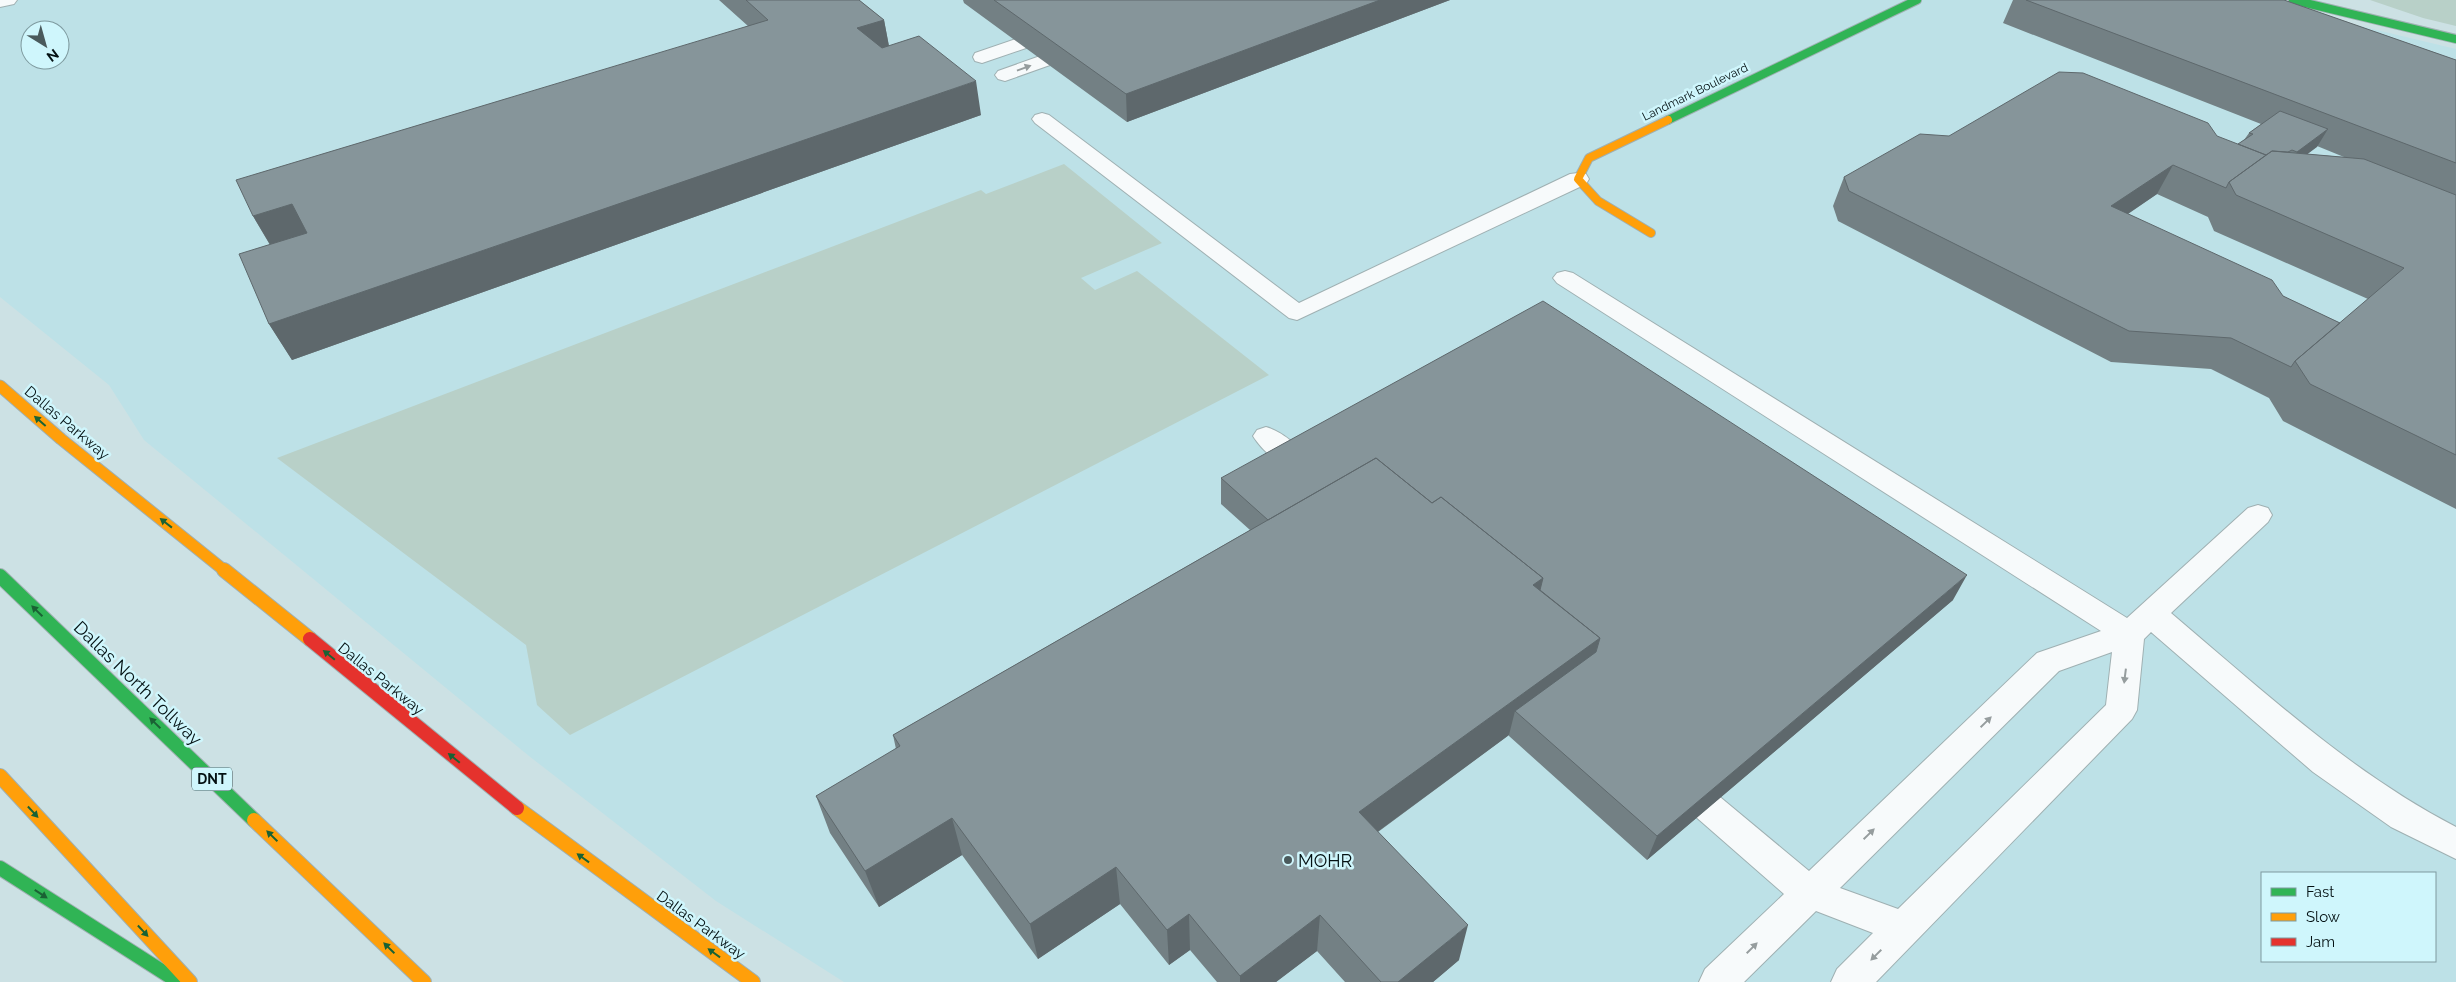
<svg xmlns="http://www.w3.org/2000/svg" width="2456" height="982" font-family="Raleway,sans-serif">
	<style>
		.built { fill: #bde1e7; fill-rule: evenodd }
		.green { fill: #b8d0c8 }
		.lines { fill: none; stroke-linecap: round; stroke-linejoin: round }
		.lane-casing { stroke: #9fb0b2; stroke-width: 2 }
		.fast-far1-casing { stroke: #9fb0b2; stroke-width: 10 }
		.fast-casing { stroke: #9fb0b2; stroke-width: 16 }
		.slow-far2-casing { stroke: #9fb0b2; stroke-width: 10 }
		.slow-far1-casing { stroke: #9fb0b2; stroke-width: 13 }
		.slow-casing { stroke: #9fb0b2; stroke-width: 16 }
		.jam-casing { stroke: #9fb0b2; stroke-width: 16 }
		.lane { fill: #f7fafb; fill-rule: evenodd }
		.fast-far1 { stroke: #30b455; stroke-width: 8 }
		.fast { stroke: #30b455; stroke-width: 14 }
		.slow-far2 { stroke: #ff9f0a; stroke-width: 8 }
		.slow-far1 { stroke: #ff9f0a; stroke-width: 11 }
		.slow { stroke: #ff9f0a; stroke-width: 14 }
		.jam { stroke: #e5322d; stroke-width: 14 }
		.wall { fill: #738084; fill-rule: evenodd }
		.shaded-wall { fill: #5e686c }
		.building { fill: #86959a; stroke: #5e686c }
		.oneway { fill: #969d9e }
		.oneway2 { fill: #1a6234 }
		.poi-dot { fill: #4a5a5c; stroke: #cff6fc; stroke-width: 2 }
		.labels { text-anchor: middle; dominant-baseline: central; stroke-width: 5; stroke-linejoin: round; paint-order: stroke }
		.far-street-label { font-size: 12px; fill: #041113; stroke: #cff6fc }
		.shield { fill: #cff6fc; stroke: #415659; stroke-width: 1 }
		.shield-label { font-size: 14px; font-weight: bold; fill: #041113 }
		.street-label { font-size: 15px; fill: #041113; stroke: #cff6fc }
		.near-street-label { font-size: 18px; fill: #041113; stroke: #cff6fc }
		.near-poi-label { font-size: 18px; fill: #041113; stroke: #cff6fc; text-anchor: start }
	</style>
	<rect width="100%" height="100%" fill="#cce1e4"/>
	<path class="built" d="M 0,0 L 2252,0 L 2456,49 L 2456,982 L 844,982 L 716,901 L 529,756 L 144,440 L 109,385 L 0,297 ZM 30,30 L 60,30 L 60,60 L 30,60 ZM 2262,873 L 2435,873 L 2435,961 L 2262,961 Z"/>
	<path class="green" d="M 2370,0 L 2456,0 L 2456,26 L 2423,18 Z
		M 1064,164 L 1162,243 L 1081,278 L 1095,290 L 1137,271 L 1269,375 L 570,735 L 537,705 L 526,645 L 277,458 L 981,190 L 986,194 Z"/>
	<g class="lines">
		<g class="lane-casing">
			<path id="lane" d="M 0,0 L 17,0 L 14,4 L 0,7 Z
				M 1019,38 L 1026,40 L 1028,44 L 1026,48 L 982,63 L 975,61 L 973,57 L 975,53 Z
				M 1043,55 L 1050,57 L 1052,61 L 1050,65 L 1005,81 L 998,79 L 995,75 L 998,71 Z
				M 1042,113 L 1049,115 L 1299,303 L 1570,174 L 1578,173 L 1586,174 L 1589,179 L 1586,184 L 1297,320 L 1289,318 L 1035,123 L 1032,119 L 1035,115 Z
				M 1565,271 L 1573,273 L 2127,618 L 2248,508 L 2258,505 L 2268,508 L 2272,515 L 2268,522 L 2171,613 C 2262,690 2350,772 2456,827 L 2456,859 L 2391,827 L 2313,772 L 2151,632 L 2144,639 L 2137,710 L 2132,719 L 1876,982 L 1831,982 L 1837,969 L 1873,933 L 1816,911 L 1744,982 L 1699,982 L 1705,969 L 1784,894 L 1696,817 L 1691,807 L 1696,797 L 1708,792 L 1720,797 L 1809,871 L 2037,653 L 2101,631 L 1557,283 L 1553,278 L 1557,273 ZM 2112,652 L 2106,705 L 1898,909 L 1840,888 L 2059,671 Z
				M 1266,427 C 1281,431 1301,447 1309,461 L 1306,468 C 1286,473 1263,452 1253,436 L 1257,430 Z"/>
		</g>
		<g class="fast-far1-casing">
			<path id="fast-far1" d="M 2293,0 L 2456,39
				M 1668,120 L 1917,0"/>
		</g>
		<g class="fast-casing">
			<path id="fast" d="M 0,576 L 254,820
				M 0,868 L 174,979"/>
		</g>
		<g class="slow-far2-casing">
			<path id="slow-far2" d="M 1651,233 L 1598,201 L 1578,179 L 1589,158 L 1668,120"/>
		</g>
		<g class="slow-far1-casing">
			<path id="slow-far1" d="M 0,386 L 61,439 L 225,571"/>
		</g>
		<g class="slow-casing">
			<path id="slow" d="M 224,570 L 310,639
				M 0,776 L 190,982
				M 517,808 L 753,982
				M 254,820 L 424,982"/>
		</g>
		<g class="jam-casing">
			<path id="jam" d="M 310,639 L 517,808"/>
		</g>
		<use href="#lane" class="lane"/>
		<use href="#fast-far1" class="fast-far1"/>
		<use href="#fast" class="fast"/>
		<use href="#slow-far2" class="slow-far2"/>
		<use href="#slow-far1" class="slow-far1"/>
		<use href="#slow" class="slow"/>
		<use href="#jam" class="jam"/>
	</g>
	<path class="wall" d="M 719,0 L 859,0 L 884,20 L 889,46 L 981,115 L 292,360 L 269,324 L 270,245 L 253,216 L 748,26 Z
		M 963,0 L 1450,0 L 1127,122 L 964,3 Z
		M 2013,0 L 2284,0 L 2456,60 L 2456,509 L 2283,421 L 2269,398 L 2211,369 L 2111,362 L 1838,221 L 1833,206 L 1844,177 L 1949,136 L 2238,144 L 2244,140 L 2249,133 L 2261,124 L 2003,23 ZM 2317,146 L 2344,157 L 2307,154 ZM 2157,194 L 2208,217 L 2214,231 L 2368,299 L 2340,323 L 2283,296 L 2128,214 Z
		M 1221,478 L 1953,600 L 1647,860 L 1509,736 L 1509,735 L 1378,832 L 1459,960 L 1433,982 L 1345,982 L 1317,951 L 1276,982 L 1217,982 L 1190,950 L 1169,965 L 1120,904 L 1038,959 L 962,855 L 879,907 L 830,833 L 816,796 L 896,749 L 893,735 L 1250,530 L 1221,504 Z"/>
	<path class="shaded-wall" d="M 1380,0 L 1450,0 L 1127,122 L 1126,94 Z
		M 884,20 L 890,52 L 864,61 L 857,28 Z
		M 976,81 L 981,115 L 292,360 L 269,324 Z
		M 2328,129 L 2317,147 L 2286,170 L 2297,152 Z
		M 2173,165 L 2157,194 L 2095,236 L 2111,206 Z
		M 292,204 L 312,239 L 274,251 L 253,216 Z
		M 1967,575 L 1953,600 L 1647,860 L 1657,836 Z
		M 1543,578 L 1537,604 L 1533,585 Z
		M 1600,638 L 1588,677 L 1515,711 L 1509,735 L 1354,849 L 1359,812 Z
		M 952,818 L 962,855 L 879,907 L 865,871 Z
		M 1116,867 L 1120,904 L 1038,959 L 1030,924 Z
		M 1189,914 L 1190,950 L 1169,965 L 1167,930 Z
		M 1320,915 L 1317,951 L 1276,982 L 1240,982 L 1240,976 Z
		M 1468,925 L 1459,960 L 1433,982 L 1398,982 Z"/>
	<path class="building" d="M 746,0 L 859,0 L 884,20 L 857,28 L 882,48 L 919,36 L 976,81 L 269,324 L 239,254 L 307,233 L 292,204 L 253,216 L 236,180 L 768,20 Z
		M 994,0 L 1380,0 L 1126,94 Z
		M 2026,0 L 2284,0 L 2456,60 L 2456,163 Z
		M 2059,72 L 2083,73 L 2208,123 L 2217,136 L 2266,155 L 2229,182 L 2226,188 L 2173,165 L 2111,206 L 2272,280 L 2283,296 L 2340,323 L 2295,361 L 2291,367 L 2231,338 L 2129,331 L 1849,191 L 1844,177 L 1920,134 L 1949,136 Z
		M 2280,111 L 2328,129 L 2297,152 L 2292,150 L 2288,152 L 2272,151 L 2266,155 L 2238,144 L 2253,134 L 2249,133 Z
		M 2272,151 L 2364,159 L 2456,195 L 2456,455 L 2310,384 L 2295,361 L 2404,268 L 2236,195 L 2229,182 Z
		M 1543,301 L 1967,575 L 1657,836 L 1515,711 L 1596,652 L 1600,638 L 1540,590 L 1543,578 L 1441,497 L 1432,503 L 1376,458 L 1268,520 L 1221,478 Z
		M 1376,458 L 1432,503 L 1441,497 L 1543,578 L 1533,585 L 1600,638 L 1359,812 L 1468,925 L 1398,982 L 1381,982 L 1320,915 L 1240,976 L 1189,914 L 1167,930 L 1116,867 L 1030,924 L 952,818 L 865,871 L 816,796 L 900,746 L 893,735 Z"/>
	<defs><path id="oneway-solid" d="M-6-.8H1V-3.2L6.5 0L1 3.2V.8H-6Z" transform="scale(1.25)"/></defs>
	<g class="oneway">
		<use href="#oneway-solid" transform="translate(1024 68) rotate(-20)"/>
		<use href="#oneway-solid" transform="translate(2125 676) rotate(97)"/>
		<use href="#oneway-solid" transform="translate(1986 722) rotate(-44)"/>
		<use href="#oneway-solid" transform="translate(1869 834) rotate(-44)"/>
		<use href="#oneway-solid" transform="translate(1752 948) rotate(-45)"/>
		<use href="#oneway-solid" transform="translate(1876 955) rotate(135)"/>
	</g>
	<g class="oneway2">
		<use href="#oneway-solid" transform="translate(40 421) rotate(-139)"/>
		<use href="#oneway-solid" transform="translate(166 523) rotate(-142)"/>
		<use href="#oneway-solid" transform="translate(37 611) rotate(-136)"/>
		<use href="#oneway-solid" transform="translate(329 655) rotate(-141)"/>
		<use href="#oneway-solid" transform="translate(155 723) rotate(-136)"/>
		<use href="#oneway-solid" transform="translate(454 758) rotate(-141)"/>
		<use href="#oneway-solid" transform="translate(33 812) rotate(47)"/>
		<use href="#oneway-solid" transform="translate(272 836) rotate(-136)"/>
		<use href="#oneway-solid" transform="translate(583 858) rotate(-144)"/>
		<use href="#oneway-solid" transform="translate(41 894) rotate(33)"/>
		<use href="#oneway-solid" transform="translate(143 931) rotate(47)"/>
		<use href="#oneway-solid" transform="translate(389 948) rotate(-136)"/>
		<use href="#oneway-solid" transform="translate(714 953) rotate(-144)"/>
	</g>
	<circle class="poi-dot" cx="1288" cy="860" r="5"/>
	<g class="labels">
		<g class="far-street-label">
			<text transform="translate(1695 92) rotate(-26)">Landmark Boulevard</text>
		</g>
		<rect class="shield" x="192" y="767.5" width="40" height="23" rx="4"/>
		<g class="shield-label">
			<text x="212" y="779">DNT</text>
		</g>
		<g class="street-label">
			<text transform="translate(67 423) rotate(40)">Dallas Parkway</text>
			<text transform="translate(381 679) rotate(39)">Dallas Parkway</text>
			<text transform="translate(701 925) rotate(36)">Dallas Parkway</text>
		</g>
		<g class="near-street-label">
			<text transform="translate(138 683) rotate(44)">Dallas North Tollway</text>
		</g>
		<g class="near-poi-label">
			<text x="1298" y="860">MOHR</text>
		</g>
	</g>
	<rect x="2261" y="872" width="175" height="90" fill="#cff6fc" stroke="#7e9a9f"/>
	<rect x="2271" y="888" width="25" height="8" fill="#30b455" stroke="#7e9a9f"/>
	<text x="2306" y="897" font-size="15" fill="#041113">Fast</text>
	<rect x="2271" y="913" width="25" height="8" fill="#ff9f0a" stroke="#7e9a9f"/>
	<text x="2306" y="922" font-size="15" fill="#041113">Slow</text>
	<rect x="2271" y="938" width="25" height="8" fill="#e5322d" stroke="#7e9a9f"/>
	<text x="2306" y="947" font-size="15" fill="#041113">Jam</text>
	<g transform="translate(45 45) rotate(143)"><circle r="24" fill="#cff6fc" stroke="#7e9a9f"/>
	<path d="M0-4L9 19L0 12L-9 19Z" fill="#4a5a5c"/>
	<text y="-8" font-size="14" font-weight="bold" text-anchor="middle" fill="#041113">N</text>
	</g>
</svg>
